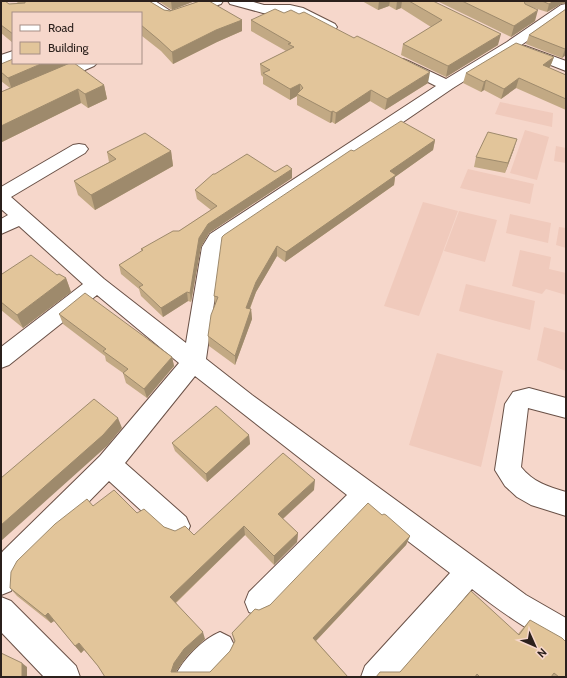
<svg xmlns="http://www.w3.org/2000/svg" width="567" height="678" font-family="Cabin,sans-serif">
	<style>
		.built { fill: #f0cabc }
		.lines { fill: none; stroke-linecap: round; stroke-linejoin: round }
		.minor-casing { stroke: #695046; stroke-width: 2 }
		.minor { fill: #fff; fill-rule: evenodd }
		.wall { fill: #c2a984 }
		.shaded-wall { fill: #9e8a6c }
		.building { fill: #e2c59a; stroke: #9e8a6c }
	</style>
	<rect width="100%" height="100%" fill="#f6d7cb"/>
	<path class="built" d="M 500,102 L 553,113 L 552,127 L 495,114 Z
		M 525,130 L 549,137 L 537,180 L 510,173 Z
		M 556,146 L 566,148 L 566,163 L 554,161 Z
		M 468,169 L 534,184 L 530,204 L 460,188 Z
		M 423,202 L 458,211 L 419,316 L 384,306 Z
		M 459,211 L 497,220 L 485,262 L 444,251 Z
		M 510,214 L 551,223 L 548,243 L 506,233 Z
		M 559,227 L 566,228 L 566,248 L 556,245 Z
		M 520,250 L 551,257 L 549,269 L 566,273 L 566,295 L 546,289 L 542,294 L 512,286 Z
		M 466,284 L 535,301 L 530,330 L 459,311 Z
		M 544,327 L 566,333 L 566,371 L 537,360 Z
		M 437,353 L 503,371 L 481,467 L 409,445 Z"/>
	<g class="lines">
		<g class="minor-casing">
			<path id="minor" d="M 138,1 L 155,1 L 172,12 L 203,1 L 223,1 L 221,4 L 171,21 L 166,20 L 140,4 Z
				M 228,1 L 250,1 L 264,5 L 290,5 L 303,8 L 335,24 L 337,27 L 335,30 L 330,31 L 293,14 L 263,13 L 230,4 Z
				M 566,4 L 566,14 L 517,48 L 453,88 L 224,244 L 222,247 L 206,359 L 252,395 L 526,595 L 566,618 L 566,649 C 532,634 501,612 472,589 L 396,677 L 361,677 L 365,666 L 450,573 L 367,510 L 269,612 L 259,616 L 249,612 L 245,602 L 249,592 L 347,495 L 195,376 L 125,463 L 186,517 L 190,526 L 186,535 L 177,539 L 168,535 L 109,481 L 23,569 L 11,591 L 1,595 L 1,554 L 3,551 L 100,456 L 179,363 L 97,295 L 9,365 L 1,368 L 1,347 L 83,284 L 19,226 L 1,234 L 1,219 L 8,215 L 1,209 L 1,187 L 73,145 L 79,144 L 85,145 L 88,149 L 85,153 L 11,197 L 104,279 L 186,343 L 202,247 L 210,234 L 436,86 L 398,67 L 395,64 L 398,61 L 403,59 L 408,61 L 446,79 L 507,42 L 561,5 Z
				M 525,46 L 566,61 L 566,71 L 520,53 L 518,50 L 520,47 Z
				M 13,51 L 13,61 L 1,65 L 1,55 Z
				M 76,63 L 97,63 L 94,66 L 1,107 L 1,96 Z
				M 529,388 L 566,398 L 566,418 L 528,408 L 521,467 C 533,482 548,487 566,492 L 566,516 L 531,505 L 517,497 L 505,486 L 495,470 L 505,404 L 513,392 Z
				M 1,597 L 11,601 L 76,666 L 80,677 L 44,677 L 1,632 Z
				M 220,632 L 230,637 L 235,647 L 230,657 L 211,677 L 175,677 C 182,660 203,639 220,632 Z"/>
		</g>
		<use href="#minor" class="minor"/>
	</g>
	<path class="wall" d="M 1,1 L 9,4 L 18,3 L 15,1 L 149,1 L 164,10 L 242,20 L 242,31 L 217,42 L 173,64 L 161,51 L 142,36 L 141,37 L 141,13 L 13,13 L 13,43 L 1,33 Z
		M 158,1 L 195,1 L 172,10 Z
		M 362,1 L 433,1 L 498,45 L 446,77 L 401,55 L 403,44 L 431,27 L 401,8 L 396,10 L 389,6 L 378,10 Z
		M 437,1 L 566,1 L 566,3 L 561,4 L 547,12 L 531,7 L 535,21 L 511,37 Z
		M 566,9 L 566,55 L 562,58 L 526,44 L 529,35 Z
		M 284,13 L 428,83 L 385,110 L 370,101 L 335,124 L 332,122 L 330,123 L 297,105 L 297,96 L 290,100 L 263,84 L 263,77 L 261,75 L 260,64 L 286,51 L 251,31 L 251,20 Z
		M 554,57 L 550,67 L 549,68 L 566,75 L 566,110 L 516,88 L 501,99 L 484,90 L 481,92 L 463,83 L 466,73 Z
		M 1,64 L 104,85 L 107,99 L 88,108 L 81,103 L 2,142 L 1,142 L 1,92 L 10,88 L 1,81 Z
		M 435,140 L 433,150 L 395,177 L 394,185 L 285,262 L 277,256 L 256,292 L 250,309 L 251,309 L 252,319 L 235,365 L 209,346 L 208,336 L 215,305 L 214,296 L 354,151 Z
		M 514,149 L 505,173 L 474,167 L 476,157 Z
		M 171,151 L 173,166 L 95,210 L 78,195 L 74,181 L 109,162 L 107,152 Z
		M 292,169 L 292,178 L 209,233 L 201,247 L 191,302 L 188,301 L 163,317 L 141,296 L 139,289 L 121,274 L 119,265 L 142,251 L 141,249 L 179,231 L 211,210 L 197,199 L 195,190 L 215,174 L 275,172 Z
		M 1,273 L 2,274 L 57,275 L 66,278 L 71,292 L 23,328 L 1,310 Z
		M 59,314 L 172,357 L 174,366 L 147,398 L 126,383 L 123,373 L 106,361 L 105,356 L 63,324 Z
		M 249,435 L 250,444 L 207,482 L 175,451 L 172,443 Z
		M 314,490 L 283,519 L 298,533 L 297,542 L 274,565 L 245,535 L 176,603 L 205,639 L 187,656 L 177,670 L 176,672 L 210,672 L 230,651 L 234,642 L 232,633 L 259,610 L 270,605 L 382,515 L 410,536 L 406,545 L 316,641 L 348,677 L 105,677 L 98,666 L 84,650 L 81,653 L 54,621 L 51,623 L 17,596 L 10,588 L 93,506 L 137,513 L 164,527 L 175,531 L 194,535 Z
		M 530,620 L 566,677 L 376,677 L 400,672 L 518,634 L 523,628 Z"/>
	<path class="shaded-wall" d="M 171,1 L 195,1 L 172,10 Z
		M 379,1 L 390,1 L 389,6 L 378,10 Z
		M 397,1 L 402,1 L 401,8 L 396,10 Z
		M 554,1 L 566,1 L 566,3 L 561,4 L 547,12 L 549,4 Z
		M 538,10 L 535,21 L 511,37 L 514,26 Z
		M 242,20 L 242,31 L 217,42 L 173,64 L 172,52 L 216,30 Z
		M 501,34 L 498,45 L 446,77 L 448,66 Z
		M 565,49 L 566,49 L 566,55 L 562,58 Z
		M 554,57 L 550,67 L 540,75 L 543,65 Z
		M 43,63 L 72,63 L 12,90 L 8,78 Z
		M 430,72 L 428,83 L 385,110 L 387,99 Z
		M 519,78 L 516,88 L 501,99 L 504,89 Z
		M 486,80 L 484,90 L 481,92 L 484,82 Z
		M 300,84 L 300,95 L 297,94 L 297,96 L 290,100 L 290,89 Z
		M 104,85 L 107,99 L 88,108 L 85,94 Z
		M 78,89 L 81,103 L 2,142 L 1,140 L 1,126 Z
		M 371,90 L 370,101 L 335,124 L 336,113 Z
		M 333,111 L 332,122 L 330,123 L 331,112 Z
		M 517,139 L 514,149 L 505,173 L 508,163 Z
		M 435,140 L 433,150 L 395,177 L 394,185 L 285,262 L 286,252 L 390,171 Z
		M 171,151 L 173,166 L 95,210 L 91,195 Z
		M 292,169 L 292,178 L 209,233 L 201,247 L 191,302 L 190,293 L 199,238 L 208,224 Z
		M 277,246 L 277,256 L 256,292 L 246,318 L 246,308 L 256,282 Z
		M 66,278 L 71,292 L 23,328 L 17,315 Z
		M 187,292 L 188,301 L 163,317 L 161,308 Z
		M 251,309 L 252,319 L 235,365 L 235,356 Z
		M 172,357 L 174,366 L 147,398 L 144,389 Z
		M 118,418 L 122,428 L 107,446 L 1,541 L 1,525 Z
		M 249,435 L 250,444 L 207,482 L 206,474 Z
		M 315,480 L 314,490 L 278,523 L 278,514 Z
		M 244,526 L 245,535 L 173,605 L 170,597 Z
		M 298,533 L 297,542 L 274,565 L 274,556 Z
		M 410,536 L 406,545 L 312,645 L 313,638 Z
		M 48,613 L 54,621 L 51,623 L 45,616 Z
		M 203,632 L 205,639 L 187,656 L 177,670 L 174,677 L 171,672 L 174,663 L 184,649 Z
		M 79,643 L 84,650 L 81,653 L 75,646 Z
		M 22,663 L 27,667 L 27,677 L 22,677 Z"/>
	<path class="building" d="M 1,1 L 5,1 L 9,4 L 25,3 L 25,1 L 149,1 L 164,10 L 170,11 L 200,1 L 209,1 L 242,20 L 216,30 L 172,52 L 159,40 L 141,25 L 141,13 L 13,13 L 13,34 L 1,25 Z
		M 409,1 L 433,1 L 501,34 L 448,66 L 403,44 L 442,20 Z
		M 462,1 L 524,1 L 525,4 L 538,10 L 514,26 Z
		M 542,1 L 554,1 L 549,4 Z
		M 275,9 L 284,13 L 291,10 L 299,14 L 304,12 L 354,38 L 357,36 L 430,72 L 387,99 L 371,90 L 336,113 L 333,111 L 331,112 L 297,94 L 303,88 L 300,84 L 290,89 L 263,73 L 270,70 L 260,64 L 294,47 L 288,44 L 291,43 L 251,20 Z
		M 566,9 L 566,49 L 565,49 L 529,35 Z
		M 516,43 L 554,57 L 543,65 L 566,75 L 566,99 L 519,78 L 504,89 L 486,80 L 484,82 L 466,73 Z
		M 13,59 L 13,63 L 43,63 L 8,78 L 1,72 L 1,64 Z
		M 70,63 L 74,63 L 104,85 L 85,94 L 78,89 L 1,126 L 1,92 Z
		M 401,121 L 435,140 L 390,171 L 396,175 L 286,252 L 277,246 L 256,282 L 246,308 L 251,309 L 235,356 L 208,336 L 211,315 L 218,297 L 214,296 L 222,237 L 224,235 L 351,150 L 354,151 Z
		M 488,132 L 517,139 L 508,163 L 476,157 Z
		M 145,133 L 171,151 L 91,195 L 74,181 L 116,159 L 107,152 Z
		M 247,154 L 275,172 L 287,165 L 292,169 L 208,224 L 199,238 L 190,293 L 187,292 L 161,308 L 139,287 L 143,285 L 119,265 L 143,250 L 141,249 L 173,231 L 179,231 L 217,206 L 195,190 L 213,174 L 215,174 Z
		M 31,255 L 57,275 L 59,274 L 66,278 L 17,315 L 1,302 L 1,273 L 2,274 Z
		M 85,293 L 172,357 L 144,389 L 123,373 L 128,369 L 103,351 L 106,349 L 59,314 Z
		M 94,399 L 118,418 L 103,435 L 1,525 L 1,478 Z
		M 216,406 L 249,435 L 206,474 L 172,443 Z
		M 283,453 L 315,480 L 278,514 L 298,533 L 274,556 L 244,526 L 170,597 L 203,632 L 184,649 L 174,663 L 171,672 L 210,672 L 230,651 L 235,641 L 232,633 L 255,609 L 259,610 L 270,605 L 368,503 L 382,515 L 384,514 L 386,515 L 410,536 L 313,638 L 348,677 L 105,677 L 98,666 L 79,643 L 75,646 L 48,613 L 45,616 L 10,588 L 11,572 L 17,561 L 55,524 L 87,499 L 93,506 L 114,490 L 137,513 L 144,509 L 164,527 L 175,531 L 185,526 L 194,535 Z
		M 471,591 L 519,635 L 530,620 L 562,638 L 566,642 L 566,677 L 559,677 L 554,673 L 551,677 L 480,677 L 477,674 L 475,677 L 376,677 L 380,672 L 400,672 Z
		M 1,653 L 22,663 L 22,677 L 1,677 Z"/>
	<rect width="567" height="678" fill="none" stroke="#2b201c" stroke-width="4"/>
	<rect x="12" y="12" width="130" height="52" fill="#f6d7cb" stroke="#a58e85"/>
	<rect x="20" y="25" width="20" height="6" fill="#ffffff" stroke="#a58e85"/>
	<text x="48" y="32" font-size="12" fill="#2b201c">Road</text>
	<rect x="20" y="42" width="20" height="12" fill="#e2c59a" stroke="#a58e85"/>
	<text x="48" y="52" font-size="12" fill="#2b201c">Building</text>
	<g transform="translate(535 646) rotate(135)" stroke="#f6d7cb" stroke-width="3" paint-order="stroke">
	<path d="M0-3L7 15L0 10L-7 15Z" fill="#2b201c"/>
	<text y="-6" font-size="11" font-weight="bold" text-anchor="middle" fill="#2b201c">N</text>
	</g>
</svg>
